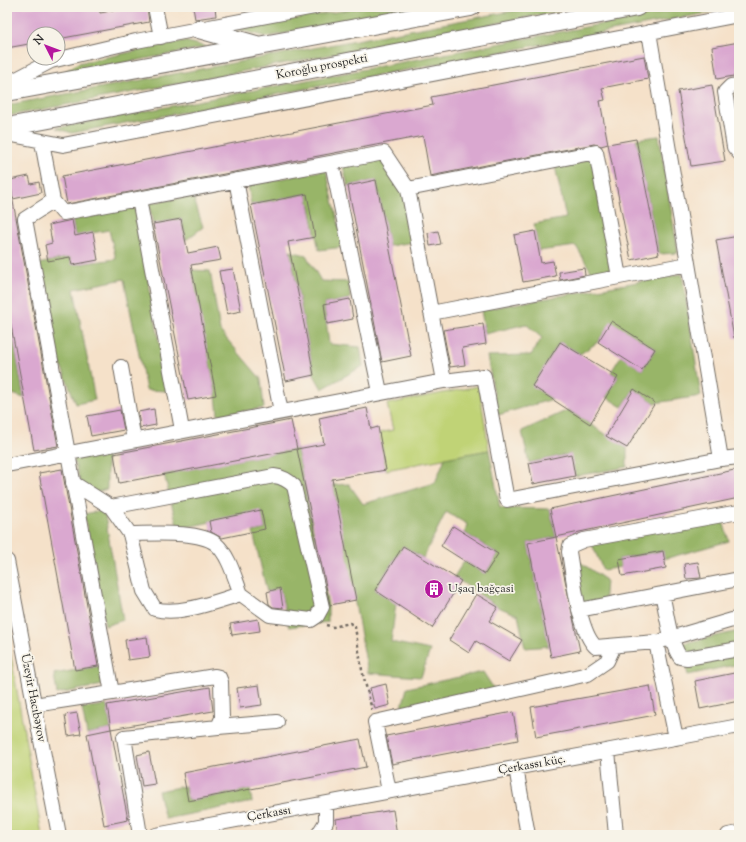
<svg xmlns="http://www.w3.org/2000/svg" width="746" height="842" font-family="'Sorts Mill Goudy',serif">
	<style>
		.green { fill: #c0d376; stroke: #767f50 }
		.forest { fill: #98b567; stroke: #627049 }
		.building { fill: #daa8d0 }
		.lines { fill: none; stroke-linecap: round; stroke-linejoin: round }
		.minor-casing { stroke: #726b62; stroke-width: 16 }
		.major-casing { stroke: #726b62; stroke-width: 20 }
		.path { stroke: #726b62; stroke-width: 2.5; stroke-dasharray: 3 3; stroke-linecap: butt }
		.minor { stroke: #fff; stroke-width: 14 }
		.major { stroke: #fff; stroke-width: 18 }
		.labels { text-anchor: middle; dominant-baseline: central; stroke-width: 3.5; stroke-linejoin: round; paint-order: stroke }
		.street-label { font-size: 12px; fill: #2b2b2b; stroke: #f7f3e8 }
		.poi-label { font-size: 12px; fill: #2b2b2b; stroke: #f7f3e8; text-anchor: start }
	</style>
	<rect width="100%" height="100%" fill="#f7f3e8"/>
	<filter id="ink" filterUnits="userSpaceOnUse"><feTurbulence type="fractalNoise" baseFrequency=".025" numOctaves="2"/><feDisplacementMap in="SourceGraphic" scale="8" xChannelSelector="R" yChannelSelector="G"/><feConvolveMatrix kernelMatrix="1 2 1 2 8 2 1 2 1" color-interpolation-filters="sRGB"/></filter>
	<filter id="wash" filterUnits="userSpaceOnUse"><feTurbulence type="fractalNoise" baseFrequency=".012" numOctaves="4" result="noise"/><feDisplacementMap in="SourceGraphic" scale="16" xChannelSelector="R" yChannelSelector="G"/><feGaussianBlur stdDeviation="0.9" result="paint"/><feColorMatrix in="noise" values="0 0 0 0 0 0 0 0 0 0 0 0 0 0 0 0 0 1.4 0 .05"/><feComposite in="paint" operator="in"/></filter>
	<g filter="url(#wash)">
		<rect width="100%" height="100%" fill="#f5e1c9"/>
		<path class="green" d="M 479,386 L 489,450 L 386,470 L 379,433 L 393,430 L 387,404 Z
			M 7,633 L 42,835 L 7,835 Z"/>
		<path class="forest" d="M 364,7 L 427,7 L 266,37 L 238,29 Z
			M 534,7 L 582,7 L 7,116 L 7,105 Z
			M 691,7 L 739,7 L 72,133 L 56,128 Z
			M 184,41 L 207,47 L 60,75 L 78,63 Z
			M 659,136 L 678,253 L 659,254 L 636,139 Z
			M 592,157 L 614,273 L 595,278 L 576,246 L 538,251 L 534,224 L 566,218 L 555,166 Z
			M 381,159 L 404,190 L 414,242 L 389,246 L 376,180 L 348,186 L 343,166 Z
			M 326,170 L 344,247 L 319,250 L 307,194 L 251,205 L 248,185 Z
			M 193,196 L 203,227 L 186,240 L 181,219 L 153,224 L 149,203 Z
			M 135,206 L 168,391 L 146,390 L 124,279 L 74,289 L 95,400 L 76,404 L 52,342 L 38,264 L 70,257 L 72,265 L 116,259 L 109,230 L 75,236 L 72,220 Z
			M 290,251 L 306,255 L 321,281 L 349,282 L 350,299 L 324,304 L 329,344 L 360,347 L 363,366 L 322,389 L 314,375 Z
			M 191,270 L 210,271 L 220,331 L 261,379 L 264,408 L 218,415 L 216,395 Z
			M 682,274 L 701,396 L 655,403 L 634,389 L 622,407 L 606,397 L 618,377 L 611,372 L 621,356 L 642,370 L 655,349 L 611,322 L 598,342 L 580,354 L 560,342 L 533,386 L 553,399 L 498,415 L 487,356 L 531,355 L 542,338 L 526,324 L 485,334 L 481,310 Z
			M 7,304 L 24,398 L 7,392 Z
			M 568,410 L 627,448 L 627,467 L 575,476 L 570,454 L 529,463 L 522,431 Z
			M 297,449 L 328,606 L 328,622 L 289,627 L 280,589 L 267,592 L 253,532 L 265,529 L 261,511 L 178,529 L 164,474 Z
			M 489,450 L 500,508 L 550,509 L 556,537 L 528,543 L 549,646 L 525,648 L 518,615 L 498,607 L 454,577 L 464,561 L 485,574 L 498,554 L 465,533 L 467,524 L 446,512 L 423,558 L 403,546 L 375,590 L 396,603 L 391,642 L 430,650 L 421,677 L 368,673 L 333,485 L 349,484 L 363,504 L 435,483 L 445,458 Z
			M 107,452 L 107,489 L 84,496 L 73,457 Z
			M 104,510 L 123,620 L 105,626 L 84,514 Z
			M 722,518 L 729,541 L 664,559 L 663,551 L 619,559 L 621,567 L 603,570 L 591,542 Z
			M 571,556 L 606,580 L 604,607 L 583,611 Z
			M 739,631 L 739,664 L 688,675 L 680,644 Z
			M 99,666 L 103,685 L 57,694 L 54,674 Z
			M 483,672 L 496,692 L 401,711 L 407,688 Z
			M 107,705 L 111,729 L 87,734 L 82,708 Z
			M 185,786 L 188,801 L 250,789 L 252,802 L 165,819 L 158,791 Z"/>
		<g id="blocks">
			<path class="building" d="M 7,7 L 99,7 L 100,13 L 135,7 L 147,7 L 149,22 L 58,39 L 58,34 L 34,34 L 34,43 L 7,48 Z
				M 193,7 L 215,7 L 216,16 L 195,19 Z
				M 739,42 L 739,75 L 717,79 L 712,47 Z
				M 644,56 L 648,79 L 602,88 L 605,100 L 600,101 L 608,144 L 601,146 L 594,144 L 430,176 L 423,136 L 67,204 L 62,176 L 433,105 L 431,97 Z
				M 712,85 L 725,161 L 691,166 L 678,91 Z
				M 636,139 L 659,254 L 631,260 L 608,144 Z
				M 29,176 L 31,184 L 39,182 L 41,193 L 13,199 L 10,180 Z
				M 376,180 L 411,356 L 382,362 L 348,186 Z
				M 307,194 L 315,237 L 288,242 L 314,375 L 286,381 L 251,205 Z
				M 7,196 L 12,196 L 58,446 L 34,450 L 7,304 Z
				M 181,219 L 188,253 L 218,247 L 221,260 L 191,265 L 216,395 L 188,400 L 153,224 Z
				M 72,220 L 75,236 L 93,232 L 98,260 L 72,265 L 70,257 L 48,261 L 45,245 L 52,243 L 49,225 Z
				M 438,231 L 441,244 L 430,246 L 428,233 Z
				M 535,231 L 541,263 L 553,261 L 556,276 L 523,282 L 514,235 Z
				M 739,236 L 739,338 L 734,338 L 716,240 Z
				M 584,268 L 585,275 L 560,280 L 559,272 Z
				M 233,269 L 241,311 L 227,314 L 219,271 Z
				M 350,299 L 353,319 L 327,324 L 324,304 Z
				M 611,321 L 655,349 L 642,370 L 598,342 Z
				M 483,324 L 486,344 L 462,348 L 465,365 L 450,367 L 443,330 Z
				M 560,342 L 618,377 L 590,424 L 532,386 Z
				M 634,389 L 655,403 L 627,448 L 606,436 Z
				M 367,408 L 371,429 L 378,427 L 386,470 L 332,479 L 356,600 L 330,605 L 297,449 L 324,444 L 319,418 Z
				M 154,409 L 156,425 L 140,428 L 138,412 Z
				M 120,410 L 124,430 L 91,436 L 87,416 Z
				M 291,420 L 297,449 L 119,483 L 114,454 Z
				M 571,454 L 575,476 L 533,484 L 529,463 Z
				M 62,469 L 98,666 L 75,670 L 39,473 Z
				M 739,469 L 739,498 L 556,537 L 550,509 Z
				M 261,510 L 265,529 L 222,538 L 211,532 L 209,521 Z
				M 453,526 L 498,554 L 485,574 L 441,546 Z
				M 556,537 L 580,651 L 551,657 L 528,543 Z
				M 403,546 L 461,581 L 432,628 L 375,590 Z
				M 663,551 L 666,568 L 622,576 L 619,559 Z
				M 698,562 L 701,578 L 686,579 L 684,564 Z
				M 280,588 L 283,608 L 273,607 L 269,604 L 267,592 Z
				M 476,594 L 498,607 L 489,621 L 522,640 L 509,661 L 476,641 L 469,653 L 449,640 Z
				M 258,619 L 260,631 L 232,635 L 230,624 Z
				M 147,637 L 150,657 L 128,660 L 125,640 Z
				M 739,672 L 739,701 L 700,709 L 695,681 Z
				M 386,684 L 390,705 L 375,709 L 370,688 Z
				M 259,685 L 262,705 L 240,708 L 237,688 Z
				M 650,686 L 655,715 L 536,737 L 531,707 Z
				M 210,687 L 213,711 L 111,729 L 107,705 Z
				M 513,712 L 518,740 L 392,764 L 386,736 Z
				M 77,713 L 81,734 L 68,736 L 65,715 Z
				M 111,729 L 128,820 L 104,825 L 87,734 Z
				M 360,739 L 366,767 L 188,801 L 183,773 Z
				M 149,752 L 155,784 L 142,786 L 137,755 Z
				M 393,810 L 397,835 L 338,835 L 336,819 Z"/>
		</g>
	</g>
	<g filter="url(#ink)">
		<use href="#blocks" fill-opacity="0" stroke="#726b62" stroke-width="1"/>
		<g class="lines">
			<g class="minor-casing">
				<path id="minor" d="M 155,7 L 161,37
					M 649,32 L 721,459 L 739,457
					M 7,84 L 51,61 L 136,41 L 314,7
					M 739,85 L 731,86 L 725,92 L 734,147 L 739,153
					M 7,134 L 63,145 L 739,15
					M 42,142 L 53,201 L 25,219 L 112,693 L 215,676 L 219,677 L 221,682 L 222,718 L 218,727 L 124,737 L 140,835
					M 332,163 L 380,392
					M 236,180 L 281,412
					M 408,189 L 596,152 L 619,277 L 431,313
					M 139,199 L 182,430
					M 619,277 L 688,264
					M 121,367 L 134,440
					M 444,381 L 484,376 L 507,500 L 721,459
					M 7,465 L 444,381 L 408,189 L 384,153 L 63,213 L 53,201
					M 73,483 L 111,507 L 130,534 L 144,591 L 155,609 C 180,616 216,601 241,594 C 235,579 229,555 216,544 C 199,530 151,534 130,534
					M 111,507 L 274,476 C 283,477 288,480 294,486 L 322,607 L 317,616 L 311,620 L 270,615 L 241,594
					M 7,561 L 59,835
					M 662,594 C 667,613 669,641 680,657 L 687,658 L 739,649
					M 579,610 L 739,579
					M 664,640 L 739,618
					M 34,705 L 112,693
					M 218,727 L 277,722
					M 676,738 L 656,642 L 596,647 C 579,633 573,575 569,552 L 570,546 L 584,540 L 739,512
					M 608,751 L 616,835
					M 516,768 L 528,835
					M 389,791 L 375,722 L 588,674 L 607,661 L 614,646
					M 156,835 L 739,726
					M 318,835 L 326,822 L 326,804
					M 728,835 L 739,833"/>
			</g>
			<g class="major-casing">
				<path id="major" d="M 199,29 L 256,45
					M 7,92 L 471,7
					M 7,127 L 637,7"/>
			</g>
			<path class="path" d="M 326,625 L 333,627 L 350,623 L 355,627 L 362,670 L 372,710"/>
			<use href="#minor" class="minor"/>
			<use href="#major" class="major"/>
		</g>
	</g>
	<defs>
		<g id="building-disc" transform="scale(1)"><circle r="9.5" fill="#b5179e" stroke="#f7f3e8"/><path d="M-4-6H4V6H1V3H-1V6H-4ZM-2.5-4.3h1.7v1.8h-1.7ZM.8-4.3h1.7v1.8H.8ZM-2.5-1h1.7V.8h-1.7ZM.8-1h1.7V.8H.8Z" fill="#fff"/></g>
	</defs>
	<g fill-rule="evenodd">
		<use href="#building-disc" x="434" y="589"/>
	</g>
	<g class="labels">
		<g class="street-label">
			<text transform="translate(322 67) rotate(-11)">Koroğlu prospekti</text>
			<text transform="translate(33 698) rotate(79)">Üzeyir Hacıbəyov</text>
			<text transform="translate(532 765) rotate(-10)">Çerkassı küç.</text>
			<text transform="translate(269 814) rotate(-10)">Çerkassı</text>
		</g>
		<g class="poi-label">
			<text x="448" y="589">Uşaq bağçasi</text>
		</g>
	</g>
	<rect width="746" height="842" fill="none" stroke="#f7f3e8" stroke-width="24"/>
	<g transform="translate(46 46) rotate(312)"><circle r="19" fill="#f7f3e8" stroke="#a5a39c"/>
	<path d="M0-3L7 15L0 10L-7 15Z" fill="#b5179e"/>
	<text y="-6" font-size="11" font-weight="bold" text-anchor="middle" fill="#2b2b2b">N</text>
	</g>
</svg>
